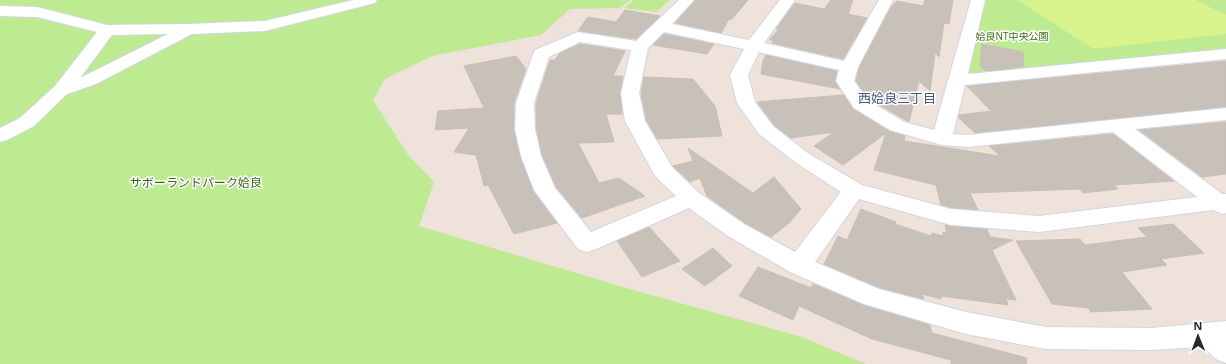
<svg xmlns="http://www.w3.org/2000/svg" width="1226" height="364" font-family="'Open Sans','Noto Sans JP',sans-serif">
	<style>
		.green { fill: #beea91 }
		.pitch { fill: #d8f38b }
		.building { fill: #c8c1b9; stroke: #c9beb4 }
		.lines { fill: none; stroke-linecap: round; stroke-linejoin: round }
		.minor-casing { stroke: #cfd7e5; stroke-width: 2 }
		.minor { fill: #fff; fill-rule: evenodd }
		.labels { text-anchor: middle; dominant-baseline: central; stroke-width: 3; stroke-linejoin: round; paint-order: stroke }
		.far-park-label { font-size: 10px; fill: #356f12; stroke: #fff }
		.park-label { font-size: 12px; fill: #356f12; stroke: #fff }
		.neighbourhood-label { font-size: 13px; fill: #455a80; stroke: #fff }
	</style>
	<rect width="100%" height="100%" fill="#eee2da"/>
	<path class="green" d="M 0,0 L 631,0 L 619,8 L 570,9 L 541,35 L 432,56 L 385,79 L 373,100 L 408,155 L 434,182 L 419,226 L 623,287 L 802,337 L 866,364 L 0,364 Z
		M 634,0 L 670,0 L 656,12 L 624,8 Z
		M 981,0 L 1226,0 L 1226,54 L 966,76 Z"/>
	<path class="pitch" d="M 1017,0 L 1196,0 L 1226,15 L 1226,34 L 1094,49 Z"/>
	<path class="building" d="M 695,0 L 748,0 L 731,20 L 729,19 L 721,33 L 675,23 Z
		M 831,0 L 853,0 L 848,14 L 867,18 L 843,59 L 772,43 L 774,40 L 769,40 L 779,29 L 776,29 L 795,3 L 824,9 Z
		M 925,0 L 953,0 L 949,24 L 944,23 L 939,57 L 935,53 L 930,91 L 919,81 L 909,122 L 869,99 L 856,81 L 859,68 L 890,9 L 897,1 L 923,6 Z
		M 625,10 L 660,16 L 636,39 L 578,31 L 588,17 L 616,22 Z
		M 664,34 L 714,44 L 707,54 L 653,45 Z
		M 580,44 L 625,51 L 613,76 L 623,76 L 620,93 L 622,114 L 606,114 L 614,142 L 578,143 L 599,183 L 619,178 L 645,196 L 582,218 L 556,187 L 542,156 L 536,129 L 536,103 L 550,60 L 555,60 L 560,53 Z
		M 982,44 L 1023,52 L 1024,67 L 985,71 L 980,66 Z
		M 766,55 L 837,71 L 835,81 L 840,89 L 761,74 L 763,61 Z
		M 516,56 L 526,69 L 514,103 L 514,129 L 520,156 L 533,191 L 557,223 L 514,234 L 488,185 L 484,186 L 476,155 L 454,152 L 469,128 L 435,130 L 438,111 L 484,108 L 464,66 Z
		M 1226,61 L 1226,107 L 975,133 L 959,118 L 959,115 L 991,111 L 967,86 Z
		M 644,77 L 693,79 L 715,106 L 722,136 L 657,139 L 646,120 L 641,93 Z
		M 844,95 L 853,109 L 889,131 L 905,136 L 904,141 L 1000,156 L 989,146 L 1113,134 L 1174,181 L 1114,185 L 1118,189 L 1083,193 L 1080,189 L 970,193 L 978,210 L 951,208 L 941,205 L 936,185 L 874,170 L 886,133 L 843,165 L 814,146 L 834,132 L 790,138 L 774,125 L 757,102 Z
		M 1226,122 L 1226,174 L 1202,177 L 1139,130 Z
		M 688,148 L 753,193 L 774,177 L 801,209 L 789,223 L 771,237 L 745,223 L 707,196 L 700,178 L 690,182 L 673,166 L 693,161 Z
		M 861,209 L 896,222 L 895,224 L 931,236 L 932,233 L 943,236 L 943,232 L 947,233 L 945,225 L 987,229 L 990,237 L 1013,240 L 992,250 L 1016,300 L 1006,299 L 1008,305 L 942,296 L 941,299 L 922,294 L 924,299 L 879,288 L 824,264 L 838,236 L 847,240 Z
		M 1173,224 L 1204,253 L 1161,259 L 1167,265 L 1122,272 L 1152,309 L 1091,312 L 1088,308 L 1052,304 L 1016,241 L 1080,239 L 1085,245 L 1147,237 L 1138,228 Z
		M 649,227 L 680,261 L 642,277 L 617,241 Z
		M 713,248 L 732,266 L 705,286 L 682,269 Z
		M 758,267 L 811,288 L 813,284 L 863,305 L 930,325 L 932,333 L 1027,358 L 1026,364 L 951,364 L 951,360 L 872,339 L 799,306 L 793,320 L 739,296 Z"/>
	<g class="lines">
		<g class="minor-casing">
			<path id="minor" d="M 353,0 L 377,0 L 375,3 L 265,31 L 192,34 L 96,84 L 67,94 L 34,126 L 7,140 L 0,142 L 0,128 L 20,118 L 55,86 L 97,32 L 37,17 L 0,16 L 0,6 L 37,7 L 107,25 L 189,24 L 265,21 ZM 168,34 L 80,78 L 112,35 Z
				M 679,0 L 694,0 L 672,24 L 749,40 L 780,0 L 795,0 L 764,43 L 844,61 L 879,0 L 893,0 L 858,67 L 854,81 L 868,100 L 904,122 L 934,130 L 971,0 L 985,0 L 968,74 L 1226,49 L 1226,59 L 965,85 L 953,134 L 968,135 L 1226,108 L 1226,120 L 1135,129 L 1222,194 L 1226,194 L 1226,213 L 1223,214 L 1213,210 L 1039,232 L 951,225 L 859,199 L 815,262 L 879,289 L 966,312 L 1046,327 L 1151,328 L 1226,321 L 1226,363 L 1216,359 L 1203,347 L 1151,350 L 1046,349 L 966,334 L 864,304 L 790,272 L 728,236 L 689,208 L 596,249 L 587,252 L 578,249 L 534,190 L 521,156 L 515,129 L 516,103 L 533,54 L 535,50 L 578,32 L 636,41 ZM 664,32 L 744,49 L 730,75 L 737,103 L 759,134 L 795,162 L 841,192 L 795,252 L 744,224 L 699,193 L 672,167 L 645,121 L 639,93 L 648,48 ZM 580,42 L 631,50 L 621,93 L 625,121 L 655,176 L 676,196 L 591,232 L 555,188 L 541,156 L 535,129 L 534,103 L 549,57 ZM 759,52 L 839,70 L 836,81 L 854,108 L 890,130 L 942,145 L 968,147 L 1113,132 L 1197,197 L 1039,216 L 951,209 L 862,185 L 809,154 L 773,126 L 755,102 L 748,75 Z"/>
		</g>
		<use href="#minor" class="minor"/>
	</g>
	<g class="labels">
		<g class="far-park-label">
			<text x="1012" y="36">姶良NT中央公園</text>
		</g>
		<g class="park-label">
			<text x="196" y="182">サボーランドパーク姶良</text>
		</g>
		<g class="neighbourhood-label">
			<text x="897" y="98">西姶良三丁目</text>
		</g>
	</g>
	<g transform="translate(1198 336) rotate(359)" stroke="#ffffff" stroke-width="3" paint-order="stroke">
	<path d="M0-3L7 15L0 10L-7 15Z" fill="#2a2a2a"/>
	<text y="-6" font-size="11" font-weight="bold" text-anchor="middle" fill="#2a2a2a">N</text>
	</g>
</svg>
